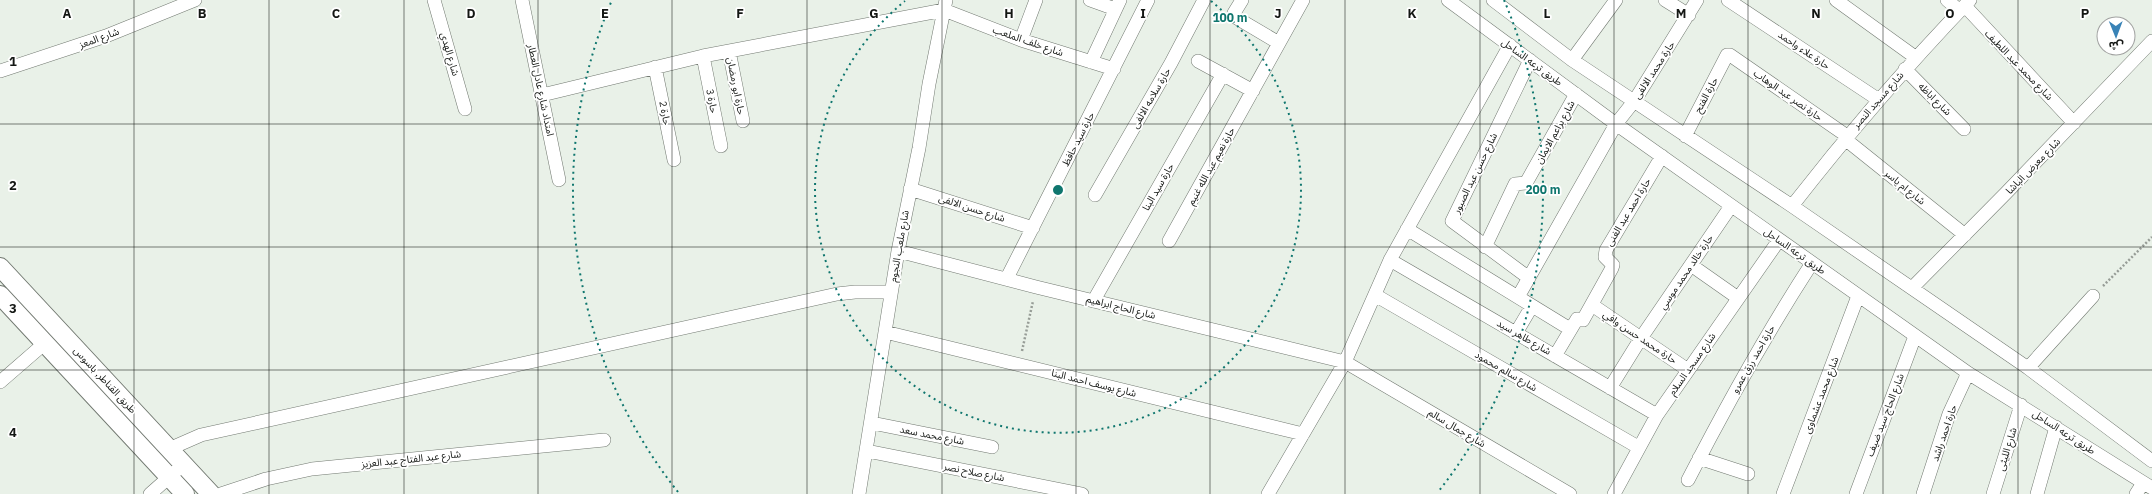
<svg xmlns="http://www.w3.org/2000/svg" width="2152" height="494" font-family="'IBM Plex Sans','Noto Sans Arabic',sans-serif">
	<style>
		.lines { fill: none; stroke-linecap: round; stroke-linejoin: round }
		.street-casing { stroke: #727971; stroke-width: 14 }
		.secondary-casing { stroke: #727971; stroke-width: 20 }
		.path { stroke: #979d97; stroke-width: 2.5; stroke-dasharray: 2 2; stroke-linecap: butt }
		.street { stroke: #fff; stroke-width: 13 }
		.secondary { stroke: #fff; stroke-width: 18 }
		.grid { fill: none; stroke: #141714; stroke-width: 1; stroke-opacity: 0.55 }
		.ring { fill: none; stroke: #0f766e; stroke-width: 2; stroke-dasharray: 2 4 }
		.labels { text-anchor: middle; dominant-baseline: central; stroke-width: 3.5; stroke-linejoin: round; paint-order: stroke }
		.street-label { font-size: 10px; fill: #141714; stroke: #fff }
		.grid-label { font-size: 13px; text-anchor: middle; font-weight: bold; fill: #141714; stroke: #fff; stroke-width: 3.5; stroke-linejoin: round; paint-order: stroke }
		.centre { fill: #0f766e; stroke: #fff; stroke-width: 2 }
		.ring-label { font-size: 12px; text-anchor: middle; font-weight: bold; fill: #0f766e; stroke: #fff; stroke-width: 3.5; stroke-linejoin: round; paint-order: stroke }
	</style>
	<rect width="100%" height="100%" fill="#e9f1e8"/>
	<g class="lines">
		<g class="street-casing">
			<path id="street" d="M 434,0 L 465,109
				M 522,0 L 559,180
				M 1090,0 L 1115,9
				M 1242,0 L 1234,13 L 1235,17 L 1279,43
				M 1448,0 L 1616,124 L 1968,373 L 2152,488
				M 1493,0 L 1572,60 L 1792,206 L 2028,368 L 2152,461
				M 1665,0 L 1689,15
				M 1728,0 L 1879,100
				M 1836,0 L 1915,57
				M 1947,0 L 1960,11
				M 1965,6 L 2074,123
				M 1021,40 L 1036,0
				M 729,51 L 743,121
				M 703,56 L 721,146
				M 1572,60 L 1616,0
				M 1198,61 L 1253,91
				M 1091,62 L 1120,0
				M 655,67 L 674,160
				M 1905,69 L 1964,129
				M 0,71 L 106,36 L 195,0
				M 542,95 L 703,56 L 944,10 L 1021,40 L 1114,69
				M 1685,136 L 1727,55 L 1730,55 L 1847,136
				M 1845,139 L 1965,235
				M 910,189 L 1033,228
				M 1095,195 L 1171,63 L 1204,0
				M 1792,206 C 1848,134 1907,66 1970,0
				M 1407,229 L 1570,329
				M 1169,241 L 1303,0
				M 1485,247 L 1515,184 L 1526,183 L 1576,94
				M 898,251 L 1036,287 L 1345,362 L 1570,494
				M 1390,260 L 1657,415
				M 1691,265 L 1738,298
				M 1007,278 L 1148,0
				M 1529,278 L 1452,221 L 1530,60
				M 1912,288 L 2006,193 L 2152,41
				M 1375,295 L 1638,447
				M 1518,297 L 1616,124 L 1635,100 L 1697,0
				M 1094,300 L 1223,74
				M 1592,305 L 1688,370
				M 885,332 L 1303,434
				M 1516,333 L 1532,306
				M 1555,356 L 1577,319 L 1583,320 L 1612,268 L 1613,265 L 1605,257 L 1606,250 L 1662,156
				M 2028,368 L 2093,296
				M 0,382 L 45,343
				M 1610,388 L 1641,338 L 1731,206
				M 872,423 L 992,447
				M 169,449 L 201,435 L 837,294 L 855,292 L 891,292
				M 867,451 L 1082,494
				M 1699,458 L 1748,474
				M 1688,480 C 1726,406 1766,334 1812,263
				M 150,494 L 176,471
				M 221,494 L 266,479 L 312,469 L 604,440
				M 859,494 L 898,251 L 919,148 L 929,84 L 946,0
				M 1268,494 L 1345,362 L 1390,260 L 1510,45
				M 1614,494 L 1657,415 L 1779,240
				M 1783,494 L 1858,296
				M 1856,494 L 1915,336
				M 1923,494 L 1949,414 L 1968,373
				M 1993,494 L 2021,405
				M 2037,494 L 2056,427
				M 2136,494 L 2143,483"/>
		</g>
		<g class="secondary-casing">
			<path id="secondary" d="M 0,267 L 211,494
				M 0,295 L 185,494"/>
		</g>
		<path class="path" d="M 2103,286 L 2152,237
			M 1022,351 L 1033,301"/>
		<use href="#street" class="street"/>
		<use href="#secondary" class="secondary"/>
	</g>
	<path class="grid" d="M 134,0 L 134,494M 269,0 L 269,494M 404,0 L 404,494M 538,0 L 538,494M 672,0 L 672,494M 807,0 L 807,494M 942,0 L 942,494M 1076,0 L 1076,494M 1210,0 L 1210,494M 1345,0 L 1345,494M 1480,0 L 1480,494M 1614,0 L 1614,494M 1748,0 L 1748,494M 1883,0 L 1883,494M 2018,0 L 2018,494M 0,124 L 2152,124M 0,247 L 2152,247M 0,370 L 2152,370"/>
	<g class="ring">
		<path d="M1211 1A243 243 0 1 1 905 1"/>
		<path d="M678 492A485 485 0 0 1 612 0M1504 0A485 485 0 0 1 1438 492"/>
	</g>
	<g class="labels">
		<g class="street-label">
			<text transform="translate(99 38) rotate(-20)">شارع المعز</text>
			<text transform="translate(1028 41) rotate(19)">شارع خلف الملعب</text>
			<text transform="translate(1804 50) rotate(34)">حارة علاء واحمد</text>
			<text transform="translate(450 54) rotate(74)">شارع الهدي</text>
			<text transform="translate(1532 62) rotate(36)">طريق ترعه الساحل</text>
			<text transform="translate(2019 65) rotate(46)">شارع محمد عبد اللطيف</text>
			<text transform="translate(1654 70) rotate(-57)">حارة محمد الالفى</text>
			<text transform="translate(736 86) rotate(79)">حارة ابو رمضان</text>
			<text transform="translate(541 90) rotate(78)">امتداد شارع عادل العطار</text>
			<text transform="translate(1706 95) rotate(-62)">حارة الفتح</text>
			<text transform="translate(1788 95) rotate(35)">حارة نصر عبد الوهاب</text>
			<text transform="translate(1151 98) rotate(-60)">حارة سلامه الالفى</text>
			<text transform="translate(1935 99) rotate(45)">شارع اباظه</text>
			<text transform="translate(1878 100) rotate(-49)">شارع مسجد النصر</text>
			<text transform="translate(712 101) rotate(79)">حارة 3</text>
			<text transform="translate(665 113) rotate(79)">حارة 2</text>
			<text transform="translate(1555 132) rotate(-61)">شارع براعم الايمان</text>
			<text transform="translate(1078 139) rotate(-63)">حارة سيد حافظ</text>
			<text transform="translate(1211 166) rotate(-61)">حارة نعيم عبد الله غنيم</text>
			<text transform="translate(2033 166) rotate(-46)">شارع معرض الباشا</text>
			<text transform="translate(1475 173) rotate(-64)">شارع حسن عبد الصبور</text>
			<text transform="translate(1158 187) rotate(-60)">حارة سيد البنا</text>
			<text transform="translate(1905 187) rotate(39)">شارع ام ياسر</text>
			<text transform="translate(972 208) rotate(18)">شارع حسن الالفى</text>
			<text transform="translate(1628 212) rotate(-59)">حارة احمد عبد الغنى</text>
			<text transform="translate(899 246) rotate(-80)">شارع ملعب النجوم</text>
			<text transform="translate(1795 251) rotate(35)">طريق ترعه الساحل</text>
			<text transform="translate(1686 272) rotate(-56)">حارة خالد محمد موسي</text>
			<text transform="translate(1121 307) rotate(14)">شارع الحاج ابراهيم</text>
			<text transform="translate(1524 337) rotate(30)">شارع طاهر سيد</text>
			<text transform="translate(1640 337) rotate(34)">حارة محمد حسن وافي</text>
			<text transform="translate(1753 359) rotate(-60)">حارة احمد رزق عمرو</text>
			<text transform="translate(1692 364) rotate(-55)">شارع مسجد السلام</text>
			<text transform="translate(1506 371) rotate(30)">شارع سالم محمود</text>
			<text transform="translate(105 380) rotate(47)">طريق القناطر, باسوس</text>
			<text transform="translate(1094 383) rotate(14)">شارع يوسف احمد البنا</text>
			<text transform="translate(1821 395) rotate(-69)">شارع محمد عشماوى</text>
			<text transform="translate(1885 415) rotate(-69)">شارع الحاج سيد ضيف</text>
			<text transform="translate(1457 428) rotate(31)">شارع جمال سالم</text>
			<text transform="translate(2064 432) rotate(33)">طريق ترعه الساحل</text>
			<text transform="translate(1944 433) rotate(-71)">حارة احمد راشد</text>
			<text transform="translate(932 435) rotate(11)">شارع محمد سعد</text>
			<text transform="translate(2007 449) rotate(-73)">شارع الليثى</text>
			<text transform="translate(411 459) rotate(-6)">شارع عبد الفتاح عبد العزيز</text>
			<text transform="translate(974 472) rotate(11)">شارع صلاح نصر</text>
		</g>
	</g>
	<g class="grid-label">
		<text x="67" y="18">A</text>
		<text x="202" y="18">B</text>
		<text x="336" y="18">C</text>
		<text x="471" y="18">D</text>
		<text x="605" y="18">E</text>
		<text x="740" y="18">F</text>
		<text x="874" y="18">G</text>
		<text x="1009" y="18">H</text>
		<text x="1143" y="18">I</text>
		<text x="1278" y="18">J</text>
		<text x="1412" y="18">K</text>
		<text x="1547" y="18">L</text>
		<text x="1681" y="18">M</text>
		<text x="1816" y="18">N</text>
		<text x="1950" y="18">O</text>
		<text x="2085" y="18">P</text>
		<text x="13" y="66">1</text>
		<text x="13" y="190">2</text>
		<text x="13" y="313">3</text>
		<text x="13" y="437">4</text>
	</g>
	<circle cx="1058" cy="190" r="6" class="centre"/>
	<g class="ring-label">
		<text x="1230" y="22">100 m</text>
		<text x="1543" y="194">200 m</text>
	</g>
	<g transform="translate(2116 36) rotate(179)"><circle r="19" fill="#ffffff" stroke="#a1a2a1"/>
	<path d="M0-3L7 15L0 10L-7 15Z" fill="#3983b7"/>
	<text y="-6" font-size="11" font-weight="bold" text-anchor="middle" fill="#141714">ش</text>
	</g>
</svg>
